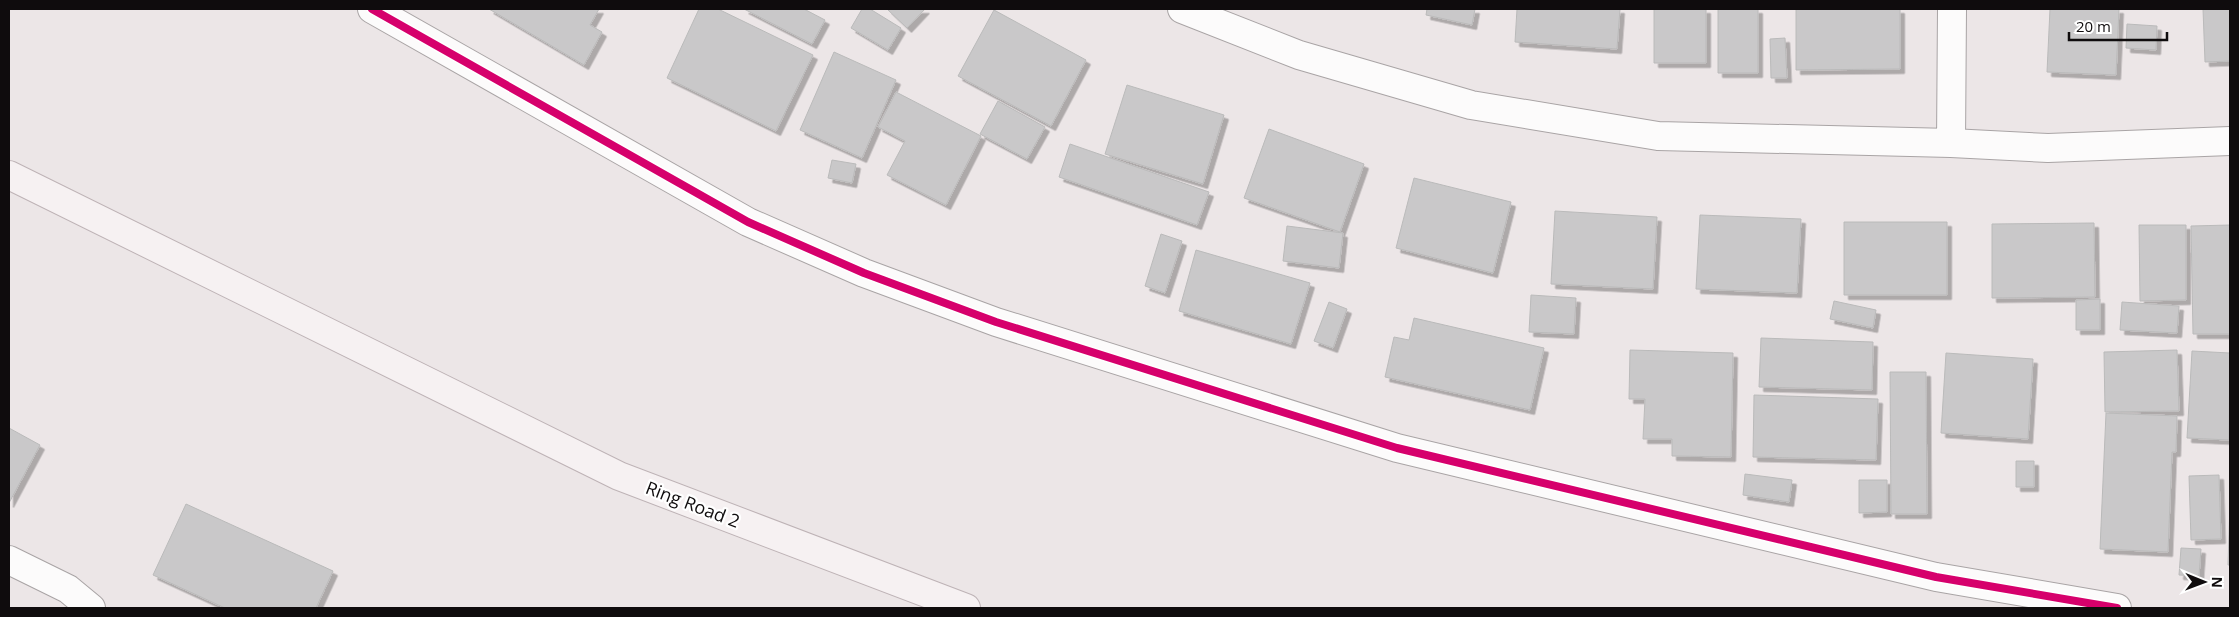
<svg xmlns="http://www.w3.org/2000/svg" width="2239" height="617" font-family="'Open Sans',sans-serif">
	<style>
		.building { fill: #c9c8c9; stroke: #bababa; filter: url(#shadow) }
		.lines { fill: none; stroke-linecap: round; stroke-linejoin: round }
		.minor-casing { stroke: #a9a4a5; stroke-width: 30 }
		.primary-casing { stroke: #beb3b6; stroke-width: 30 }
		.minor { stroke: #fcfbfb; stroke-width: 28 }
		.primary { stroke: #f6f1f2; stroke-width: 28 }
		.cycleway-casing { stroke: #fff; stroke-width: 11 }
		.cycleway { stroke: #d6006c; stroke-width: 8 }
		.labels { text-anchor: middle; dominant-baseline: central; stroke-width: 4.5; stroke-linejoin: round; paint-order: stroke }
		.street-label { font-size: 18px; fill: #0f0c0d; stroke: #fff }
	</style>
	<defs>
		<filter id="shadow"><feDropShadow dx="4.5" dy="4.5" stdDeviation="0" flood-color="#0004"/></filter>
	</defs>
	<rect width="100%" height="100%" fill="#ece6e7"/>
	<path class="building" d="M 489,9 L 599,9 L 590,25 L 602,32 L 584,65 Z
		M 699,9 L 718,9 L 813,55 L 776,131 L 667,78 Z
		M 744,9 L 804,9 L 825,20 L 812,44 Z
		M 862,9 L 870,9 L 901,28 L 888,50 L 851,28 Z
		M 887,9 L 925,9 L 907,28 Z
		M 1427,9 L 1475,9 L 1472,25 L 1426,15 Z
		M 1517,9 L 1620,9 L 1617,49 L 1515,42 Z
		M 1654,9 L 1706,9 L 1706,63 L 1654,63 Z
		M 1718,9 L 1758,9 L 1758,73 L 1718,73 Z
		M 1796,9 L 1900,9 L 1900,69 L 1796,70 Z
		M 2050,9 L 2119,9 L 2116,75 L 2047,72 Z
		M 2203,9 L 2230,9 L 2230,61 L 2205,62 Z
		M 994,10 L 1086,60 L 1051,126 L 958,76 Z
		M 2127,24 L 2157,26 L 2156,50 L 2126,48 Z
		M 1785,38 L 1787,78 L 1771,78 L 1770,39 Z
		M 834,52 L 896,80 L 862,158 L 800,130 Z
		M 1127,85 L 1224,115 L 1203,184 L 1105,154 Z
		M 896,92 L 981,136 L 946,205 L 887,175 L 905,141 L 878,127 Z
		M 998,101 L 1045,127 L 1027,159 L 980,134 Z
		M 1269,129 L 1364,164 L 1340,232 L 1244,198 Z
		M 1070,144 L 1209,192 L 1197,225 L 1059,177 Z
		M 832,160 L 856,164 L 852,183 L 828,178 Z
		M 1414,178 L 1511,202 L 1493,273 L 1396,248 Z
		M 1555,211 L 1657,217 L 1653,289 L 1551,284 Z
		M 1700,215 L 1801,219 L 1797,293 L 1696,289 Z
		M 1844,222 L 1947,222 L 1947,295 L 1844,295 Z
		M 2094,223 L 2095,297 L 1992,298 L 1992,224 Z
		M 2139,225 L 2186,225 L 2186,300 L 2140,301 Z
		M 2230,225 L 2230,334 L 2193,334 L 2191,226 Z
		M 1287,226 L 1343,233 L 1339,268 L 1283,261 Z
		M 1161,234 L 1182,241 L 1165,293 L 1145,286 Z
		M 1196,250 L 1310,283 L 1291,344 L 1179,311 Z
		M 1531,295 L 1576,298 L 1574,334 L 1529,332 Z
		M 2100,299 L 2100,330 L 2076,330 L 2076,300 Z
		M 1834,301 L 1876,310 L 1873,328 L 1830,319 Z
		M 1329,302 L 1347,309 L 1333,348 L 1314,341 Z
		M 2122,302 L 2179,306 L 2177,333 L 2120,330 Z
		M 1414,318 L 1544,348 L 1530,410 L 1385,377 L 1394,337 L 1409,340 Z
		M 1761,338 L 1873,342 L 1872,390 L 1759,387 Z
		M 1630,350 L 1733,353 L 1731,457 L 1672,456 L 1672,439 L 1643,439 L 1645,399 L 1629,399 Z
		M 2177,350 L 2179,411 L 2105,412 L 2104,352 Z
		M 2192,351 L 2230,353 L 2229,440 L 2187,438 Z
		M 1946,353 L 2033,359 L 2028,439 L 1941,433 Z
		M 1890,372 L 1926,372 L 1927,514 L 1891,514 Z
		M 1754,395 L 1878,399 L 1876,460 L 1753,457 Z
		M 2106,413 L 2177,416 L 2176,452 L 2172,452 L 2168,552 L 2100,549 Z
		M 9,428 L 40,445 L 9,503 Z
		M 2016,461 L 2034,461 L 2034,487 L 2016,487 Z
		M 1745,474 L 1792,480 L 1789,502 L 1743,495 Z
		M 2219,475 L 2221,539 L 2191,540 L 2189,476 Z
		M 1859,480 L 1887,480 L 1887,512 L 1859,513 Z
		M 2230,503 L 2230,565 L 2228,565 Z
		M 186,504 L 333,571 L 316,608 L 225,608 L 153,575 Z
		M 2181,548 L 2201,549 L 2199,576 L 2179,575 Z"/>
	<g class="lines">
		<g class="minor-casing">
			<path id="minor" d="M 372,9 L 748,222 L 864,273 L 996,322 L 1397,448 L 1936,577 L 2117,608
				M 1182,9 L 1299,55 L 1471,105 L 1658,136 L 1951,143 L 2048,148 L 2230,141
				M 1951,143 L 1952,9
				M 9,560 L 68,589 L 91,608"/>
		</g>
		<g class="primary-casing">
			<path id="primary" d="M 9,175 L 619,476 L 966,608"/>
		</g>
		<use href="#minor" class="minor"/>
		<use href="#primary" class="primary"/>
		<g class="cycleway-casing">
			<path id="cycleway" d="M 372,9 L 748,222 L 864,273 L 996,322 L 1397,448 L 1936,577 L 2117,608"/>
		</g>
		<use href="#cycleway" class="cycleway"/>
	</g>
	<g class="labels">
		<g class="street-label">
			<text transform="translate(693 504) rotate(21)">Ring Road 2</text>
		</g>
	</g>
	<rect width="2239" height="617" fill="none" stroke="#0f0c0d" stroke-width="20"/>
	<g transform="translate(2204 582) rotate(91)" stroke="#ffffff" stroke-width="4" paint-order="stroke">
	<path d="M0-4L9 19L0 12L-9 19Z" fill="#0f0c0d"/>
	<text y="-8" font-size="14" font-weight="bold" text-anchor="middle" fill="#0f0c0d">N</text>
	</g>
	<path d="M2069 32v8h98v-8" fill="none" stroke="#0f0c0d" stroke-width="2.5"/>
	<text x="2076" y="32" font-size="15" fill="#0f0c0d" stroke="#ffffff" stroke-width="4" paint-order="stroke">20 m</text>
</svg>
